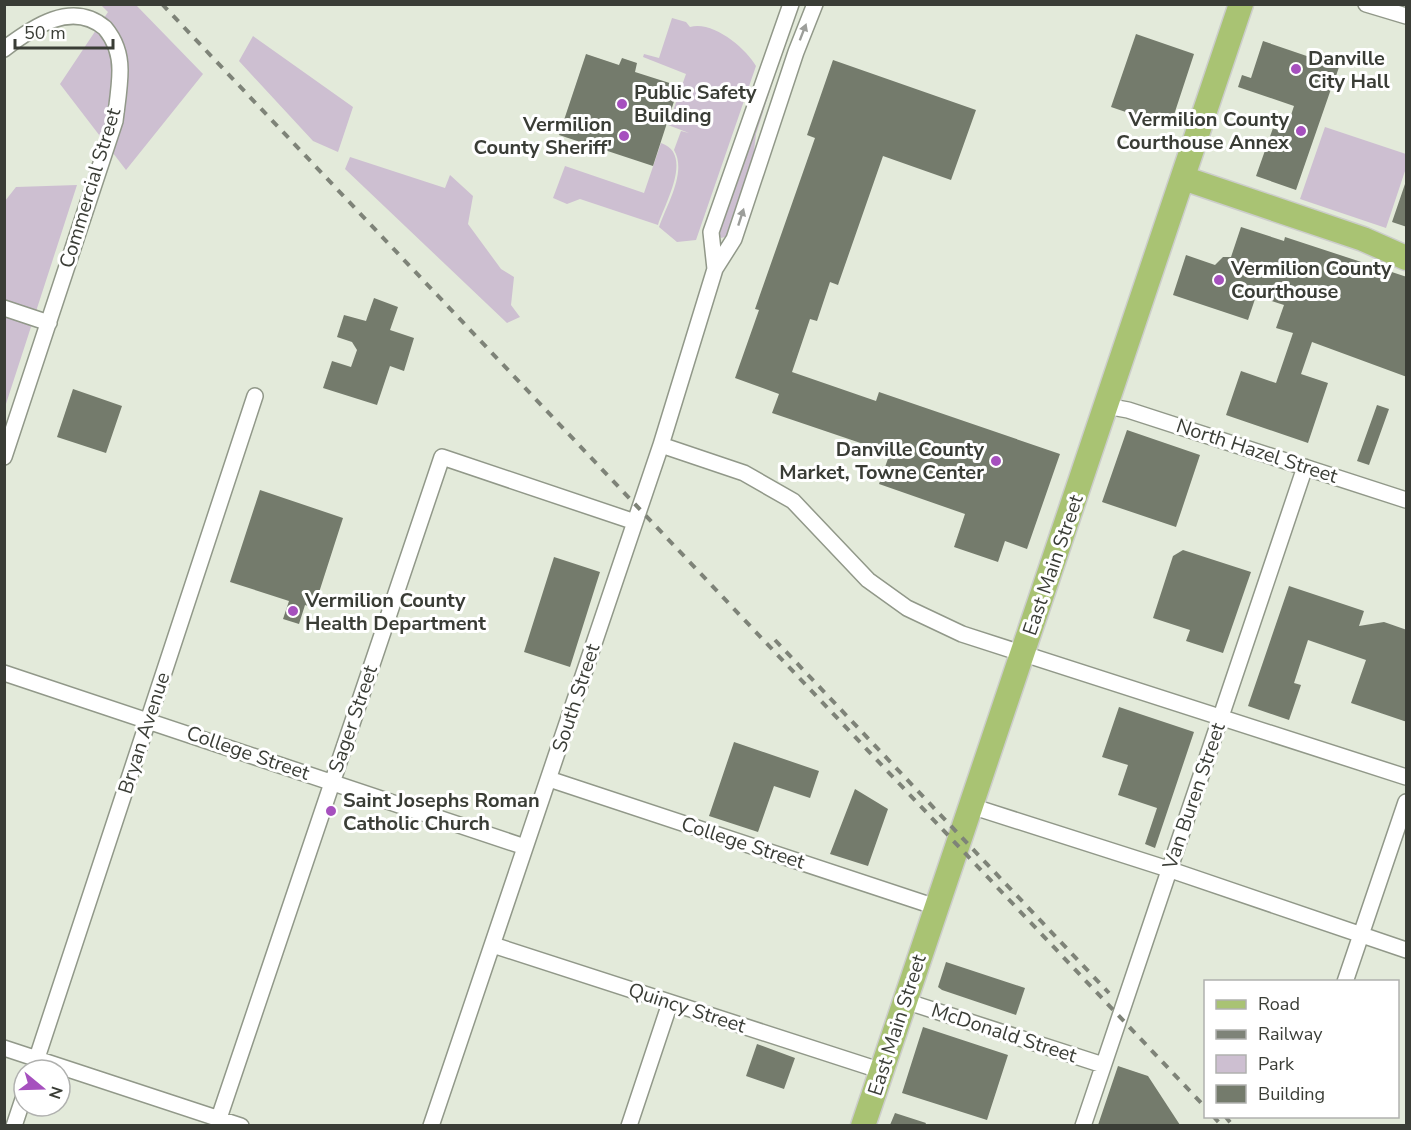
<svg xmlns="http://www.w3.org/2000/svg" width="1411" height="1130" font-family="'Nunito Sans',sans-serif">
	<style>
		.green { fill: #cdbfd1 }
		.building { fill: #747b6c }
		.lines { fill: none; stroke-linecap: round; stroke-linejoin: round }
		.minor-casing { stroke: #919889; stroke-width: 18 }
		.primary-casing { stroke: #cccdcb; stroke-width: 27 }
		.minor { stroke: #fff; stroke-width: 15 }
		.primary { stroke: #a9c373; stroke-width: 24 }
		.rail { stroke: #7e8378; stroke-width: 4; stroke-dasharray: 8 8; stroke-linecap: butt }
		.oneway { fill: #9c9e9a }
		.poi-dot { fill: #a650be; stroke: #fff; stroke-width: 2 }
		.labels { text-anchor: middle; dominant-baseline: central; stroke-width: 6; stroke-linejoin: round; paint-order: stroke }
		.poi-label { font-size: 20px; font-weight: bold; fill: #3a3d36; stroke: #fff; text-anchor: start }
		.street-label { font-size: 20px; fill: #3a3d36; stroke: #fff }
	</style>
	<rect width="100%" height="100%" fill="#e3eada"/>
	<path class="green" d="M 101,5 L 136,5 L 203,74 L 126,170 L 60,84 L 108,12 Z
		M 672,18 L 686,22 L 690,27 C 712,20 746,48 756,66 L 696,240 L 677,242 L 659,227 C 667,204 687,172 674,150 L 681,131 L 689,133 L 668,125 L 686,74 L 643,57 L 644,54 L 659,58 Z
		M 253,36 L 353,107 L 338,152 L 313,141 L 239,61 Z
		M 774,72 L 775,75 L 756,134 L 752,168 L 729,236 L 721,238 L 718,234 Z
		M 1325,127 L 1406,154 L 1406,168 L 1386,228 L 1300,199 Z
		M 661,143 C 694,154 665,203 658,225 L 580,199 L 567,204 L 553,198 L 565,166 L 644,193 Z
		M 350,157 L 445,188 L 450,175 L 473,196 L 468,224 L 501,269 L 514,277 L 511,305 L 520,317 L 507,323 L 345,169 Z
		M 77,185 L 5,407 L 5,201 L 16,187 Z"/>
	<path class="building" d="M 1136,34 L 1194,54 L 1170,127 L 1111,107 Z
		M 1263,41 L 1339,67 L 1335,79 L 1340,81 L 1337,91 L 1331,89 L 1296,190 L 1256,176 L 1273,128 L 1285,133 L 1294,106 L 1238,87 L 1242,75 L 1251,78 Z
		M 586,54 L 619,65 L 622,58 L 637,63 L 635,72 L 679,86 L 653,166 L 559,135 Z
		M 833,60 L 976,110 L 951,180 L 883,156 L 838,285 L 830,282 L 817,321 L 810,319 L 792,372 L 876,401 L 879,392 L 1060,454 L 1027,549 L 1005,541 L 998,562 L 954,547 L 965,514 L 879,484 L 890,453 L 772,413 L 779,394 L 735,378 L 759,310 L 755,309 L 815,138 L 807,135 Z
		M 1405,184 L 1407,185 L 1407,227 L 1392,222 Z
		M 1241,227 L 1284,241 L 1285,237 L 1407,277 L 1407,377 L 1312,342 L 1301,374 L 1328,383 L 1308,443 L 1226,415 L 1241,371 L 1276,383 L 1293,333 L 1276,328 L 1284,305 L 1256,296 L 1248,320 L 1173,295 L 1186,255 L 1215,265 L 1223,257 L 1231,257 Z
		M 374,298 L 398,307 L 390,330 L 414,338 L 404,371 L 390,366 L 377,405 L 323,388 L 332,361 L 351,367 L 357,350 L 352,342 L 337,337 L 344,315 L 366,321 Z
		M 73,389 L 122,406 L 106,453 L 57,437 Z
		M 1377,405 L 1389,409 L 1369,465 L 1357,461 Z
		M 1127,430 L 1200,455 L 1176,527 L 1102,502 Z
		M 260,490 L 343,518 L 314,608 L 305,605 L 299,624 L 283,619 L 289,601 L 230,582 Z
		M 1183,550 L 1251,572 L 1223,653 L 1186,641 L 1190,630 L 1153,618 L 1173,556 Z
		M 554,557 L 600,572 L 570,667 L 524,652 Z
		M 1289,586 L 1364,611 L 1359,626 L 1384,622 L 1407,630 L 1407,722 L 1351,703 L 1366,660 L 1308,640 L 1294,683 L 1301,685 L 1289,720 L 1248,706 Z
		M 1119,707 L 1194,732 L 1155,848 L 1145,844 L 1157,808 L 1118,795 L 1128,765 L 1102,757 Z
		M 734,742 L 819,771 L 810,798 L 774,786 L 758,832 L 709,816 Z
		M 855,789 L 888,809 L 868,866 L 830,854 Z
		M 946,962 L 1025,988 L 1016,1015 L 942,990 L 938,987 Z
		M 923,1027 L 1008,1055 L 987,1120 L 902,1093 Z
		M 757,1044 L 795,1058 L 784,1089 L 746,1076 Z
		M 1118,1066 L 1148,1076 L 1180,1125 L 1098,1125 Z
		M 895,1113 L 926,1123 L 925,1125 L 890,1125 Z"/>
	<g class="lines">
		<g class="minor-casing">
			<path id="minor" d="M 1366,4 L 1406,16
				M 4,49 C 33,27 72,0 105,28 C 115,40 120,55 120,70 C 120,87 117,104 115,121 L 4,457
				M 715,269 L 711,232 L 791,4
				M 4,308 L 49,323
				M 1106,406 L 1128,410 L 1406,500
				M 661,445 L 744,473 L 793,501 L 868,580 L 907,608 L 962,634 L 1406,777
				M 4,673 L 525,847
				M 549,779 L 936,907
				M 971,806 L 1168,869 L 1406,950
				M 493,945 L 882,1071
				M 1345,982 L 1406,802
				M 905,1001 L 1103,1065
				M 4,1048 L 241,1126
				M 33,1070 L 255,396
				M 219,1118 L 442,457 L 635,522
				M 14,1126 L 24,1096
				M 431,1126 L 661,445 L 715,269 L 734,239 L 796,52 L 815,4
				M 629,1126 L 670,1003
				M 1083,1126 L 1305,467"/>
		</g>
		<g class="primary-casing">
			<path id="primary" d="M 1183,178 L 1363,239 L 1406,258
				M 863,1126 L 1241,4"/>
		</g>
		<use href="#minor" class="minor"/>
		<use href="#primary" class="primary"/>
		<path class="rail" d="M 162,4 L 1206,1108
			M 775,640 L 1109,993
			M 1213,1116 L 1222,1126
			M 1225,1116 L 1233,1126"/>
	</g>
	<defs><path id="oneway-solid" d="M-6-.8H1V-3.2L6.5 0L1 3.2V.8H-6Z" transform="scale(1.5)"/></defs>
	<g class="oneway">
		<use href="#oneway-solid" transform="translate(803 32) rotate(-69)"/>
		<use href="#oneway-solid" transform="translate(741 217) rotate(-72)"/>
	</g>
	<g class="poi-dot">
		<circle cx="1296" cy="69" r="6"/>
		<circle cx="622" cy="104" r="6"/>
		<circle cx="1301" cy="131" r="6"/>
		<circle cx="624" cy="136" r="6"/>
		<circle cx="1219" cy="280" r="6"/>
		<circle cx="996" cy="461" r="6"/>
		<circle cx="293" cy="611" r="6"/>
		<circle cx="331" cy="811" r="6"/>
	</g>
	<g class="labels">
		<g class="poi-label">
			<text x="1308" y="58">Danville<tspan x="1308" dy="23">City Hall</tspan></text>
			<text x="634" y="92">Public Safety<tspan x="634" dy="23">Building</tspan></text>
			<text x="1289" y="119" text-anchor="end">Vermilion County<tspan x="1289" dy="23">Courthouse Annex</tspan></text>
			<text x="612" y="124" text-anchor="end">Vermilion<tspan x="612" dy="23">County Sheriff'</tspan></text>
			<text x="1231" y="268">Vermilion County<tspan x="1231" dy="23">Courthouse</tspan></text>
			<text x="984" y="449" text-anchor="end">Danville County<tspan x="984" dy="23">Market, Towne Center</tspan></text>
			<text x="305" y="600">Vermilion County<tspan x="305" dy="23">Health Department</tspan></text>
			<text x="343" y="800">Saint Josephs Roman<tspan x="343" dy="23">Catholic Church</tspan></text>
		</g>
		<g class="street-label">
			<text transform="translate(90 188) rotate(-73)">Commercial Street</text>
			<text transform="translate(1257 451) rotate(18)">North Hazel Street</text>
			<text transform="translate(1053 565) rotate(-71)">East Main Street</text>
			<text transform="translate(576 698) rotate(-72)">South Street</text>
			<text transform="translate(353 719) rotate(-71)">Sager Street</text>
			<text transform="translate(144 733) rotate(-72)">Bryan Avenue</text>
			<text transform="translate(248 753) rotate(19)">College Street</text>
			<text transform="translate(1194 796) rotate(-71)">Van Buren Street</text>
			<text transform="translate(743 843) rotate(18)">College Street</text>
			<text transform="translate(687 1008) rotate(18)">Quincy Street</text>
			<text transform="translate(897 1025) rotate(-72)">East Main Street</text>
			<text transform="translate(1004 1033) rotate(18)">McDonald Street</text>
		</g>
	</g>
	<rect width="1411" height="1130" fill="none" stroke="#3a3d36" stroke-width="12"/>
	<rect x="1204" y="980" width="195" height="138" fill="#ffffff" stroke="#b0b1af" stroke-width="1.5"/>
	<rect x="1216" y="1000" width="30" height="9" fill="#a9c373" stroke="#b0b1af" stroke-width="1.5"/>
	<text x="1258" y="1010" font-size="18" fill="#3a3d36">Road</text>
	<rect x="1216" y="1030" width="30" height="9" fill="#7e8378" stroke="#b0b1af" stroke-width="1.5"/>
	<text x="1258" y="1040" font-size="18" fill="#3a3d36">Railway</text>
	<rect x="1216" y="1055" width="30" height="18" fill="#cdbfd1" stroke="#b0b1af" stroke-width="1.5"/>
	<text x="1258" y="1070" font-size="18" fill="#3a3d36">Park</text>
	<rect x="1216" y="1085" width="30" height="18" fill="#747b6c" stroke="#b0b1af" stroke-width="1.5"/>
	<text x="1258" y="1100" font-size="18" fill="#3a3d36">Building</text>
	<g transform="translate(42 1088) rotate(109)"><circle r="28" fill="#ffffff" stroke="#b0b1af" stroke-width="1.5"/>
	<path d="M0-4.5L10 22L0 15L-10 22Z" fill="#a650be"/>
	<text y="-9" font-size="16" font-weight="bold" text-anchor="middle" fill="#3a3d36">N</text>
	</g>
	<path d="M15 39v9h98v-9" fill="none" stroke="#3a3d36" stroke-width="3"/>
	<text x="24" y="39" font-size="18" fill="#3a3d36" stroke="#ffffff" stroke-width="4.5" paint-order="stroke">50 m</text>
</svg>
